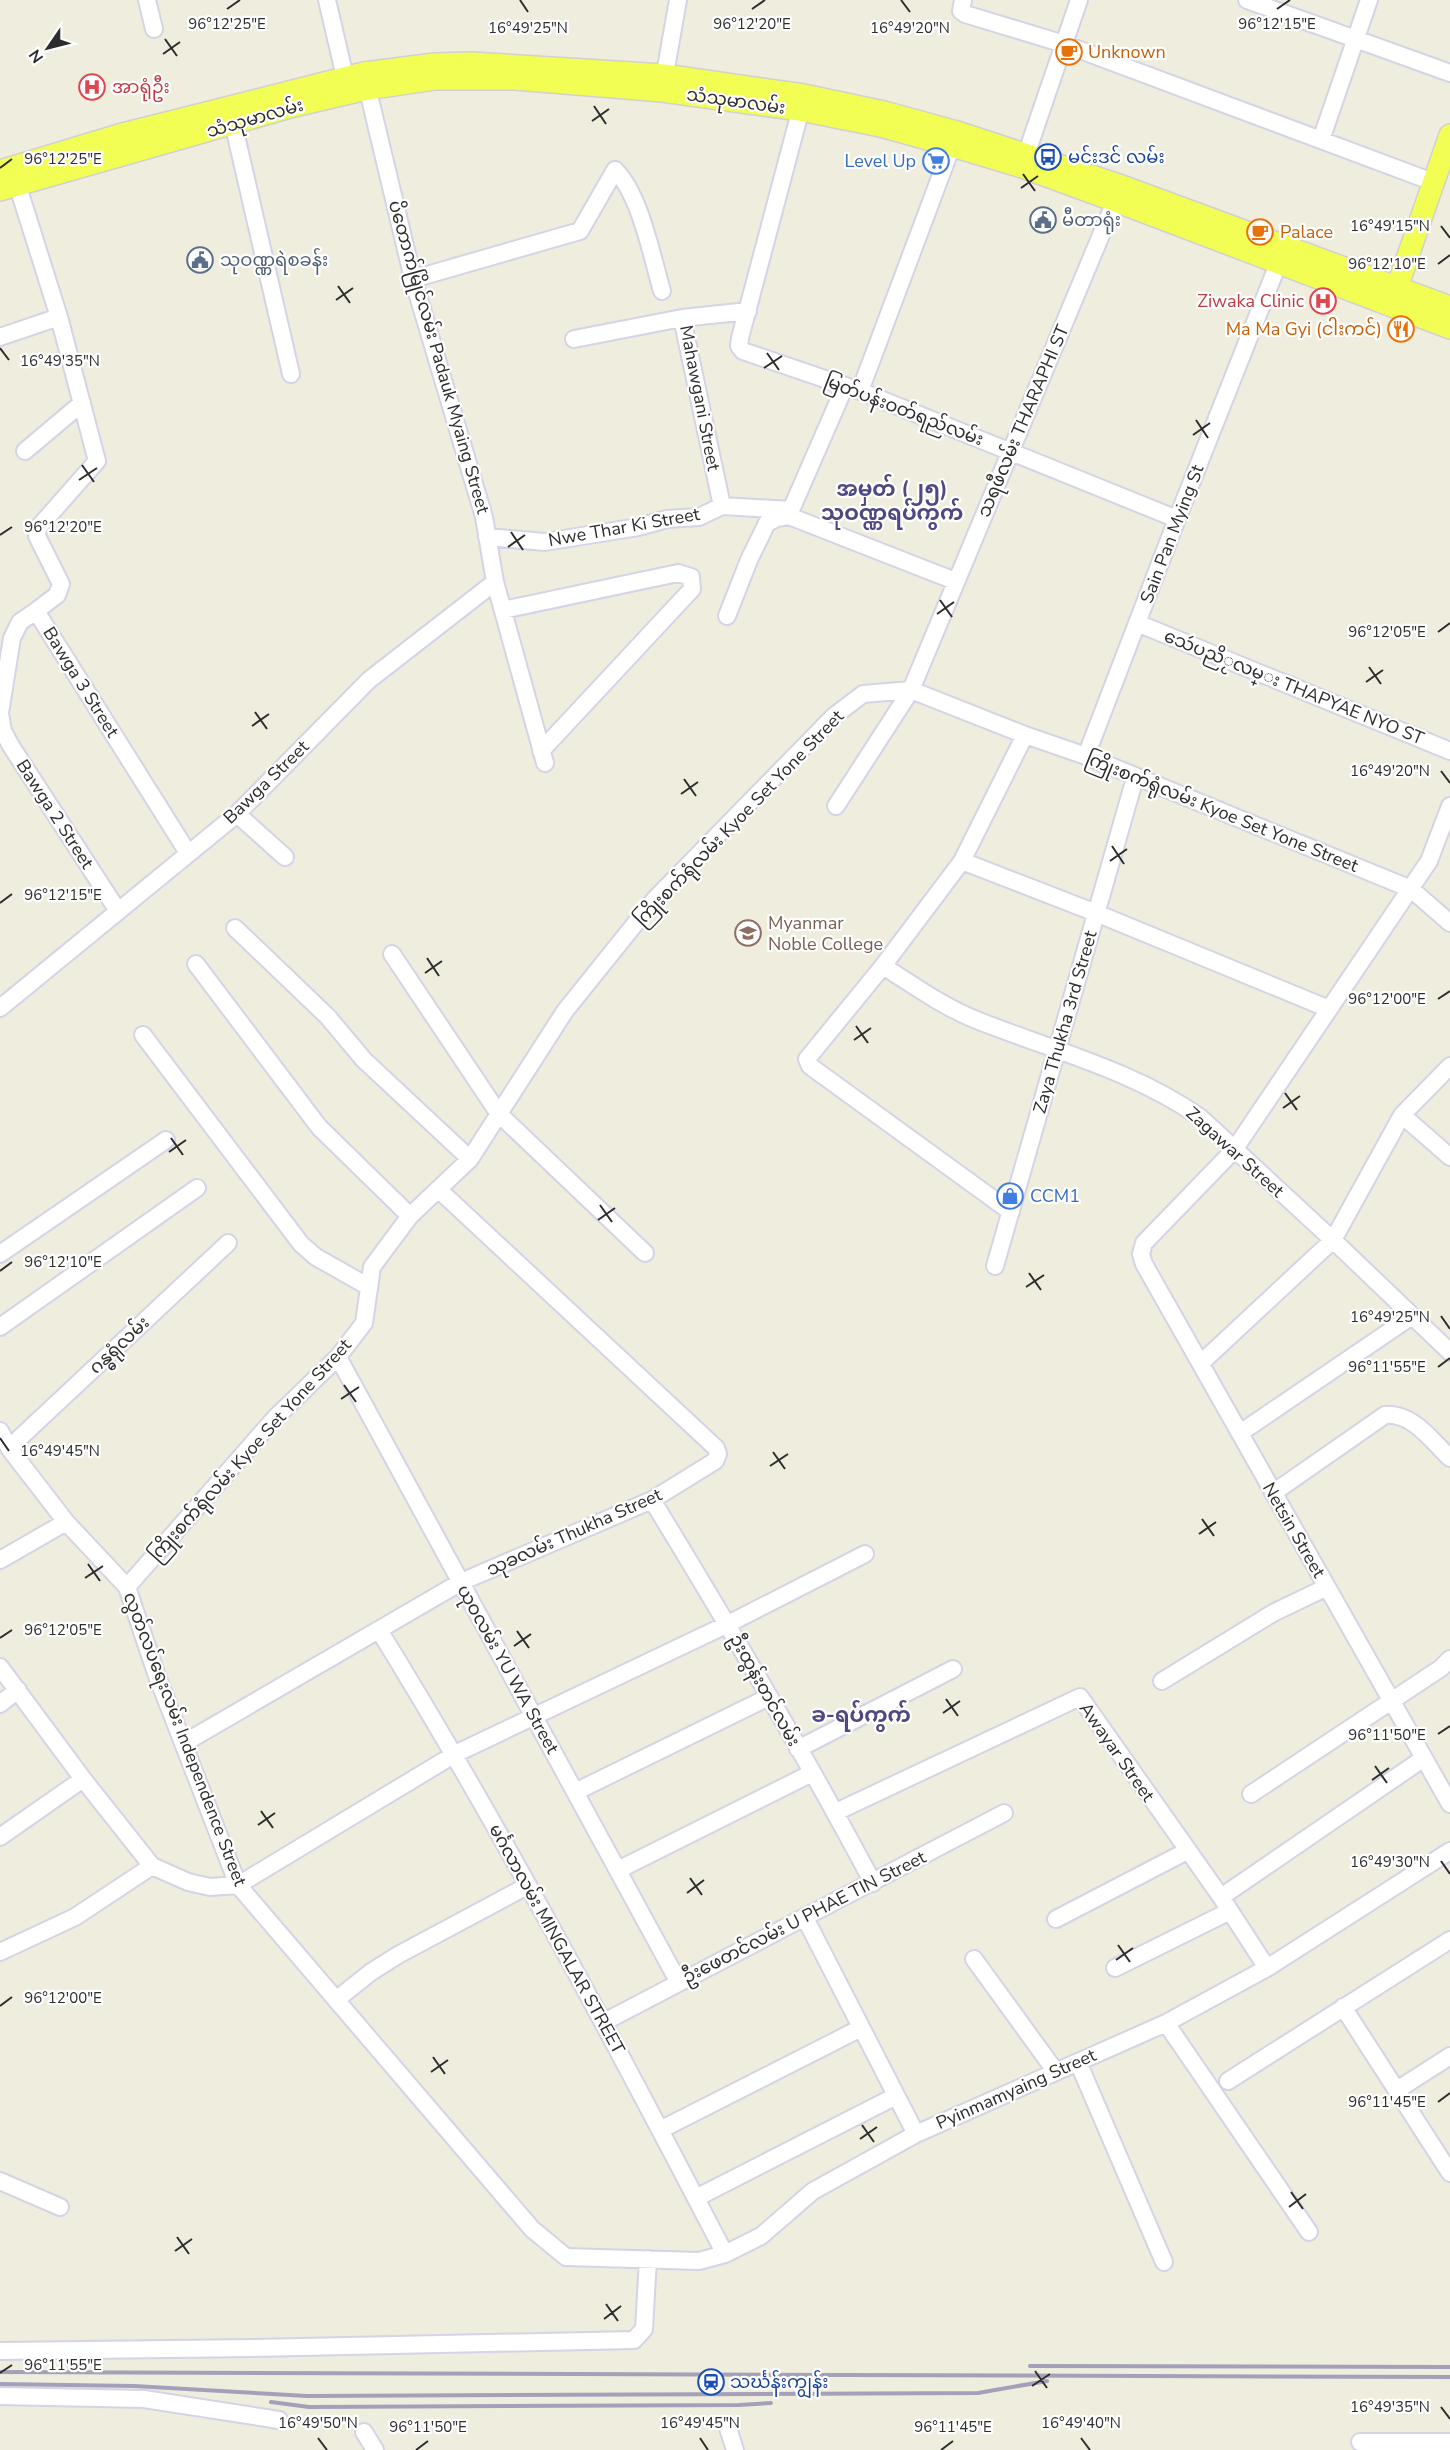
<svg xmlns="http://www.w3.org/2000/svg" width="1450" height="2450" font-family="'Nunito Sans','Noto Sans Myanmar',sans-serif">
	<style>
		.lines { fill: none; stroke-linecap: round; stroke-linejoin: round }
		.minor-casing { stroke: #d5d3e6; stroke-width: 20 }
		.major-casing { stroke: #d1d1d1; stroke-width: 24 }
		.minor { stroke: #fff; stroke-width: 16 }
		.major { stroke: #f2fe54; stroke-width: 21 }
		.rail { stroke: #a4a0b9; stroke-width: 4 }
		.ticks { fill: none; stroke: #2d2d2d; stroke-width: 2 }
		.labels { text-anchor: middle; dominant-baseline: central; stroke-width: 4.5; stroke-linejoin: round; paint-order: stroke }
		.food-label { font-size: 18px; fill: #c56008; stroke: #fff; text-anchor: start }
		.health-label { font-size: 18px; fill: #be3a42; stroke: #fff; text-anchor: start }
		.street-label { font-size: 18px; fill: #2d2d2d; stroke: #fff }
		.transit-label { font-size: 18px; fill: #164399; stroke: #fff; text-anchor: start }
		.shop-label { font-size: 18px; fill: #366cbe; stroke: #fff; text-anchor: end }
		.service-label { font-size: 18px; fill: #4e5e75; stroke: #fff; text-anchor: start }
		.education-label { font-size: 18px; fill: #785e54; stroke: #fff; text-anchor: start }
		.quarter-label { font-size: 21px; font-weight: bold; fill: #4f4882; stroke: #fff }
		.ticks-label { font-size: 15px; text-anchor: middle; fill: #2d2d2d; stroke: #fff; stroke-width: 4.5; stroke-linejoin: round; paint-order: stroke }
	</style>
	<rect width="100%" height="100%" fill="#efedde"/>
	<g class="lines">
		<g class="minor-casing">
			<path id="minor" d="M 147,0 L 154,29
				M 327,0 L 348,90
				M 963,0 L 961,11 L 965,14 L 1064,44 L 1433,182
				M 1247,0 L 1450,73
				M 663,85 L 678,0
				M 803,101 L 740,338 L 739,346 L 743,351 L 860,391 L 1177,519
				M 231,114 L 291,374
				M 1321,140 L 1369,0
				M 1023,164 L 1079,0
				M 14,174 L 59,317 L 97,461 L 38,528 L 37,536 L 61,584 L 57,595 L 36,611 L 188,853
				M 413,279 L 580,231 L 615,170 C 640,194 652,257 662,291
				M 682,318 L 722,506
				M 0,337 L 59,317
				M 574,339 L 682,318 L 748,311
				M 860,391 L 956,135
				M 25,451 L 82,403
				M 791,510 L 845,386
				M 487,537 L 545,542 L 638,527 L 667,519 L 699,517 L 722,506 L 791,510 L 789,516 L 955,581
				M 495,582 L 545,763
				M 503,610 L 678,573 L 691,577 L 692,589 L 541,751
				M 727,616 L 749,560 L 767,523 L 777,518 L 789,516
				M 1137,623 L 1450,751
				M 0,713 L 12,638 L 20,622 L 36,611
				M 0,714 L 3,731 L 11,746 L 118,911
				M 1086,756 L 1177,519 L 1282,254
				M 836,806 L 911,690 L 1119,192
				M 1450,806 L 1429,861 L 1234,1150 L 1144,1243 L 1141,1254 L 1144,1264 L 1450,1804
				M 237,814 L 285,857
				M 962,861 L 1096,913 L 1329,1009
				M 235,928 L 328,1017 L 364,1060 L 470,1159
				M 392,954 L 499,1114 L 645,1253
				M 196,964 L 319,1127 L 410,1216
				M 883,966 C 913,985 942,1006 974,1019 C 1051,1050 1133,1070 1201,1118 L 1333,1240 L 1450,1352
				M 0,1008 L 237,814 L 369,680 L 495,582 L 484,517 L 413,279 L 365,78
				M 143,1035 L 301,1244 L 316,1257 L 369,1287
				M 1402,1115 L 1450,1157
				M 1011,1212 L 810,1066 L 807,1059 L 883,966 L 962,861 L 1025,735
				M 0,1254 L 166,1140
				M 995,1266 L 1135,778
				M 0,1327 L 197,1188
				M 338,1357 L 678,1981
				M 1201,1363 L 1333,1240 L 1402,1115 L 1450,1066
				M 0,1431 L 9,1448 L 66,1522 L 127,1587 L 157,1676 L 238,1885 L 532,2229 L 566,2257 L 699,2261 L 725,2254 L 761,2236 L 813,2191 L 916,2134 L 1166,2023 L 1267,1968 L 1450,1851
				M 1240,1433 L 1412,1316
				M 9,1448 L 228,1243
				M 1273,1493 L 1385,1415 C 1412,1412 1432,1441 1450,1458
				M 652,1500 C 729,1626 804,1753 873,1883
				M 0,1560 L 66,1522
				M 127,1587 L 275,1418 L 338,1357 L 364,1323 L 372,1267 L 410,1216 L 470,1159 L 565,1011 L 655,899 L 834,716 L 863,694 L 911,690 L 1025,735 L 1086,756 L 1411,889 L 1450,923
				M 379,1630 C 504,1833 615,2043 725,2254
				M 0,1667 L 83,1779 L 152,1866 L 188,1882 L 210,1887 L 238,1885 L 455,1754 L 728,1624 L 865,1554
				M 1162,1681 L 1273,1613 L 1327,1587
				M 0,1704 L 18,1690
				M 184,1743 L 461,1582 L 652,1500 L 715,1461 L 718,1454 L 716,1448 L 438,1189
				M 798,1749 L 953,1669
				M 575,1792 L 769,1697
				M 1251,1794 L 1441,1668 L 1450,1659
				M 836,1812 L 1080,1697 L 1221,1897 L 1267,1968
				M 0,1837 L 83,1779
				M 618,1870 L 812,1773
				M 1221,1897 L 1424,1758
				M 805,1918 L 916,2134
				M 1056,1919 L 1187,1851
				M 0,1952 L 75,1917 L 152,1866
				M 974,1959 L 1056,2072
				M 1115,1968 L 1230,1911
				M 336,2000 L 371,1972 L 398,1955 L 527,1886
				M 1343,2007 L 1450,2173
				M 604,2022 L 1004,1813
				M 1166,2023 L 1309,2232
				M 1078,2062 L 1164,2262
				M 1228,2081 L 1450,1940
				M 1397,2090 L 1450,2056
				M 660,2130 L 861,2028
				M 0,2181 L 60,2207
				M 696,2198 L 896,2096
				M 0,2351 L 254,2348 L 634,2340 L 644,2329 L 648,2259
				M 0,2396 L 144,2399 L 279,2420
				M 727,2425 L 735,2450
				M 364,2432 L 375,2450
				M 1360,2442 L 1450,2442"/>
		</g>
		<g class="major-casing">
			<path id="major" d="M 0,171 L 119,135 L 364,73 L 435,64 L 472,63 L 664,75 L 804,95 L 884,112 L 957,132 L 1122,186 L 1450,307
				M 0,190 L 294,106 L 367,89 L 435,79 L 515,79 L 662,91 L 800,110 L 880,126 L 952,146 L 1022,167 L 1115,201 L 1450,328
				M 1393,299 L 1450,135"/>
		</g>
		<use href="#minor" class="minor"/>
		<use href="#major" class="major"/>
		<path class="rail" d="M 1030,2366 L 1450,2367
			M 0,2372 L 1450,2377
			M 0,2384 L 134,2386 L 307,2396 L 978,2393 L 1047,2381
			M 271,2402 L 309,2407 L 739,2405 L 771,2403"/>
	</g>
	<path class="ticks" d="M 520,0 L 528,12M 901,0 L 910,12M 227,9 L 240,0M 752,9 L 765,0M 1277,9 L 1290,0M 165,39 L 177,56M 163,54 L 180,42M 594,106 L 606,124M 592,121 L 609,109M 0,168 L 12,159M 1023,174 L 1035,191M 1021,188 L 1038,176M 1441,226 L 1450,238M 1438,264 L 1450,255M 338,286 L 350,303M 336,300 L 353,288M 0,348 L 9,360M 767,353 L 779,370M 764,368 L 782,356M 1196,420 L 1208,438M 1193,435 L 1210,423M 82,465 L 94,482M 79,480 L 97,468M 511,532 L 523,550M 0,535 L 12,527M 508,547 L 525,535M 940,600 L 952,617M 937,614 L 954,602M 1438,632 L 1450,623M 1369,667 L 1381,684M 1366,682 L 1383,670M 255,712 L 267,729M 252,726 L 269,714M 1441,771 L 1450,783M 684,779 L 696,796M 681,794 L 698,782M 1112,846 L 1124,864M 1110,861 L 1127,849M 0,903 L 12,894M 427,958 L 439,976M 425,973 L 442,961M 1438,999 L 1450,991M 856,1026 L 868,1043M 854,1040 L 871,1028M 1285,1093 L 1297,1110M 1283,1108 L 1300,1096M 171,1138 L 183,1155M 169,1152 L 186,1140M 600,1205 L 612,1222M 598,1220 L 615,1208M 0,1271 L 12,1262M 1029,1273 L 1041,1290M 1026,1287 L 1044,1275M 1441,1316 L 1450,1329M 1438,1367 L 1450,1358M 344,1385 L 356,1402M 341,1399 L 359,1387M 0,1438 L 9,1451M 773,1452 L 785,1469M 770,1466 L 788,1454M 1202,1519 L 1214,1536M 1199,1534 L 1216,1522M 88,1564 L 100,1581M 85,1578 L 103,1566M 517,1631 L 529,1648M 0,1638 L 12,1630M 514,1646 L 531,1634M 946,1699 L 958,1716M 943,1713 L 960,1701M 1438,1734 L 1450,1726M 1375,1766 L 1387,1783M 1372,1780 L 1389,1768M 261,1811 L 273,1828M 258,1825 L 275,1813M 1441,1861 L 1450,1874M 690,1878 L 702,1895M 687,1893 L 704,1880M 1118,1945 L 1130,1962M 1116,1960 L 1133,1948M 0,2006 L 12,1997M 433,2057 L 445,2074M 431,2072 L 448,2060M 1438,2102 L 1450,2093M 862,2125 L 874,2142M 860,2139 L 877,2127M 1291,2192 L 1303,2209M 1289,2207 L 1306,2194M 177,2237 L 189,2254M 175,2251 L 192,2239M 606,2304 L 618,2321M 604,2319 L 621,2306M 1035,2371 L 1047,2388M 0,2373 L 12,2365M 1032,2386 L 1050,2374M 1441,2407 L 1450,2419M 318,2438 L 327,2450M 700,2438 L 708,2450M 1081,2438 L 1090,2450M 416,2450 L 428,2441M 941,2450 L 953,2441"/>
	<defs>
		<g id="cafe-ring" transform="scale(1.35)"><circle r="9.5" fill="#fff" stroke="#e8710a" stroke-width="1.5"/><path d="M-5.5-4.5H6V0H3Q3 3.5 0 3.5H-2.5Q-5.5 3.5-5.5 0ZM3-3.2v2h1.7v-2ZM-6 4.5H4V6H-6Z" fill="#e8710a"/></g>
		<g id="hospital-ring" transform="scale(1.35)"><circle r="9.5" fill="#fff" stroke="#e0444e" stroke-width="1.5"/><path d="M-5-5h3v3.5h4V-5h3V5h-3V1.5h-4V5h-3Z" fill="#e0444e"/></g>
		<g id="bus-ring" transform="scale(1.35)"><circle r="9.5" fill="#fff" stroke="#1a4fb4" stroke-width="1.5"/><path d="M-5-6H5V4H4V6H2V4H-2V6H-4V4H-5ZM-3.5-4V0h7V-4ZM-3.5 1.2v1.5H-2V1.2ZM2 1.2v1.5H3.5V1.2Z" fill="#1a4fb4"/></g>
		<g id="supermarket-ring" transform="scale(1.35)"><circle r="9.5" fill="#fff" stroke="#3f7fe0" stroke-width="1.5"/><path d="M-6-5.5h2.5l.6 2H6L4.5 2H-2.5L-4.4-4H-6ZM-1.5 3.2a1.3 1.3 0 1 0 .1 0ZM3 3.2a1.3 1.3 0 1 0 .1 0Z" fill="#3f7fe0"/></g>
		<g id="civic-ring" transform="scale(1.35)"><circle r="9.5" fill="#fff" stroke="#5c6f8a" stroke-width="1.5"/><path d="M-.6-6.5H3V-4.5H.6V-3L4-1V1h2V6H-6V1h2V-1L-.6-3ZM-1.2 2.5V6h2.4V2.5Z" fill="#5c6f8a"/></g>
		<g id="restaurant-ring" transform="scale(1.35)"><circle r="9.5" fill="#fff" stroke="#e8710a" stroke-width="1.5"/><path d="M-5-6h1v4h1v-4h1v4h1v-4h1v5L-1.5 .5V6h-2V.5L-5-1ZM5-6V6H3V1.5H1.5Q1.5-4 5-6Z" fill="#e8710a"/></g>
		<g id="school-ring" transform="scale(1.35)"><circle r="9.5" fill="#fff" stroke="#8d6e63" stroke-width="1.5"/><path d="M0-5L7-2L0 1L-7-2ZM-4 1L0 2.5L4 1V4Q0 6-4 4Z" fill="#8d6e63"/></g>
		<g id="shop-ring" transform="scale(1.35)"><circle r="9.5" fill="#fff" stroke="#3f7fe0" stroke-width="1.5"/><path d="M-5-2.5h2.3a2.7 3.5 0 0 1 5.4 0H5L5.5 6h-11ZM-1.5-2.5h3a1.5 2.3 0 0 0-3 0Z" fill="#3f7fe0"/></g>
		<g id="station-ring" transform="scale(1.35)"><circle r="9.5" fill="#fff" stroke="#1a4fb4" stroke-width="1.5"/><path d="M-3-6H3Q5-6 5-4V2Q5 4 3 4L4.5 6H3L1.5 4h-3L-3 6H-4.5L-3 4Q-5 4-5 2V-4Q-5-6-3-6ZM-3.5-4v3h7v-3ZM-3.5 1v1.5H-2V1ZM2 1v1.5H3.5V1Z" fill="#1a4fb4"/></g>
	</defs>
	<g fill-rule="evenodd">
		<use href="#cafe-ring" x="1069" y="52"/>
		<use href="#hospital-ring" x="92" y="87"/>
		<use href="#bus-ring" x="1048" y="157"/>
		<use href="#supermarket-ring" x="936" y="161"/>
		<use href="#civic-ring" x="1043" y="220"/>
		<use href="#cafe-ring" x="1260" y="232"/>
		<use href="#civic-ring" x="200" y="260"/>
		<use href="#hospital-ring" x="1323" y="301"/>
		<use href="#restaurant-ring" x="1401" y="329"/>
		<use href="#school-ring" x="748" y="933"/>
		<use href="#shop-ring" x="1010" y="1196"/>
		<use href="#station-ring" x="711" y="2382"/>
	</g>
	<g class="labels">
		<g class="food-label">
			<text x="1088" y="52">Unknown</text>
			<text x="1280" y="232">Palace</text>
			<text x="1382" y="329" text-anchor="end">Ma Ma Gyi (ငါးကင်)</text>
		</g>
		<g class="health-label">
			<text x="112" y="87">အာရုံဦး</text>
			<text x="1304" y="301" text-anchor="end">Ziwaka Clinic</text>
		</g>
		<g class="street-label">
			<text transform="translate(736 101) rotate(8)">သံသုမာလမ်း</text>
			<text transform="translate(255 118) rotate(-16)">သံသုမာလမ်း</text>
			<text transform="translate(439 357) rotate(74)">ပိတောက်မြိုင်လမ်း Padauk Myaing Street</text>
			<text transform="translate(700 398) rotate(79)">Mahawgani Street</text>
			<text transform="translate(904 410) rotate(21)">မြတ်ပန်းဝတ်ရည်လမ်း</text>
			<text transform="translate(1023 421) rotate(-67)">သရဖီလမ်း THARAPHI ST</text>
			<text transform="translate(624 527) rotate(-10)">Nwe Thar Ki Street</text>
			<text transform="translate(1172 534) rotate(-69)">Sain Pan Mying St</text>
			<text transform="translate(81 682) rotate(58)">Bawga 3 Street</text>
			<text transform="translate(1294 687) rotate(22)">သေဴပညိႂလမ္း THAPYAE NYO ST</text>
			<text transform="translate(266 782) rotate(-44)">Bawga Street</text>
			<text transform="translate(1222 812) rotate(22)">ကြိုးစက်ရုံလမ်း Kyoe Set Yone Street</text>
			<text transform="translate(55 814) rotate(57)">Bawga 2 Street</text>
			<text transform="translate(739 818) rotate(-46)">ကြိုးစက်ရုံလမ်း Kyoe Set Yone Street</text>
			<text transform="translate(1065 1022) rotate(-74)">Zaya Thukha 3rd Street</text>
			<text transform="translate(1235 1152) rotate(42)">Zagawar Street</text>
			<text transform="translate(119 1345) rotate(-43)">ဂန္ဓရုံလမ်း</text>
			<text transform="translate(250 1450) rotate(-48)">ကြိုးစက်ရုံလမ်း Kyoe Set Yone Street</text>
			<text transform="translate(1294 1530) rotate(60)">Netsin Street</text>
			<text transform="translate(574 1532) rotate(-24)">သုခလမ်း Thukha Street</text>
			<text transform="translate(508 1669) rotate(61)">ယုဝလမ်း YU WA Street</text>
			<text transform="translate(765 1690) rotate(61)">ဦးထွန်းတင်လမ်း</text>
			<text transform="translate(185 1739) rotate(69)">လွတ်လပ်ရေးလမ်း Independence Street</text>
			<text transform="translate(1117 1752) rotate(55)">Awayar Street</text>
			<text transform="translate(804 1917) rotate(-27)">ဦးဖေတင်လမ်း U PHAE TIN Street</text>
			<text transform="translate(557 1939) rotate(61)">မင်္ဂလာလမ်း MINGALAR STREET</text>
			<text transform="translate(1016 2089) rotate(-24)">Pyinmamyaing Street</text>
		</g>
		<g class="transit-label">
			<text x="1068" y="157">မင်းဒင် လမ်း</text>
			<text x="730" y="2382">သင်္ဃန်းကျွန်း</text>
		</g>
		<g class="shop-label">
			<text x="916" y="161">Level Up</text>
			<text x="1030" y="1196" text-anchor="start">CCM1</text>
		</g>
		<g class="service-label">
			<text x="1062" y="220">မီတာရုံး</text>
			<text x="220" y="260">သုဝဏ္ဏရဲစခန်း</text>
		</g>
		<g class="education-label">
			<text x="768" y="923">Myanmar<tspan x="768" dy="21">Noble College</tspan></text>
		</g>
		<g class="quarter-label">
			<text x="892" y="489">အမှတ် (၂၅)<tspan x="892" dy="24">သုဝဏ္ဏရပ်ကွက်</tspan></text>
			<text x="861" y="1715">ခ-ရပ်ကွက်</text>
		</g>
	</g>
	<g class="ticks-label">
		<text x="227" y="29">96°12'25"E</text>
		<text x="752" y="29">96°12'20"E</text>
		<text x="1277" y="29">96°12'15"E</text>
		<text x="528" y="33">16°49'25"N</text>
		<text x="910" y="33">16°49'20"N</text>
		<text x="63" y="164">96°12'25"E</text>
		<text x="1390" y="231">16°49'15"N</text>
		<text x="1387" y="269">96°12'10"E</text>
		<text x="60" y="366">16°49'35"N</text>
		<text x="63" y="532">96°12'20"E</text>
		<text x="1387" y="637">96°12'05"E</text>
		<text x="1390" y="776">16°49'20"N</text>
		<text x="63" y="900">96°12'15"E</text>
		<text x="1387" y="1004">96°12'00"E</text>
		<text x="63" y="1267">96°12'10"E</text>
		<text x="1390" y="1322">16°49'25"N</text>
		<text x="1387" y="1372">96°11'55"E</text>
		<text x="60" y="1456">16°49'45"N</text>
		<text x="63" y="1635">96°12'05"E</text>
		<text x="1387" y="1740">96°11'50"E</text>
		<text x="1390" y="1867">16°49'30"N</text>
		<text x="63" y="2003">96°12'00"E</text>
		<text x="1387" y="2107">96°11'45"E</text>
		<text x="63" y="2370">96°11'55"E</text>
		<text x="1390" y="2412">16°49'35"N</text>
		<text x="318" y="2428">16°49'50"N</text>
		<text x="700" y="2428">16°49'45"N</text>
		<text x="1081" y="2428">16°49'40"N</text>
		<text x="428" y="2432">96°11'50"E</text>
		<text x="953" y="2432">96°11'45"E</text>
	</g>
	<g transform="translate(48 48) rotate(235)" stroke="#ffffff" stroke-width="4.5" paint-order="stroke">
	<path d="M0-4.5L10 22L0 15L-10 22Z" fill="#2d2d2d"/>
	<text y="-9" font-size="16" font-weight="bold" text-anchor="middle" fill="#2d2d2d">N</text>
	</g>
</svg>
